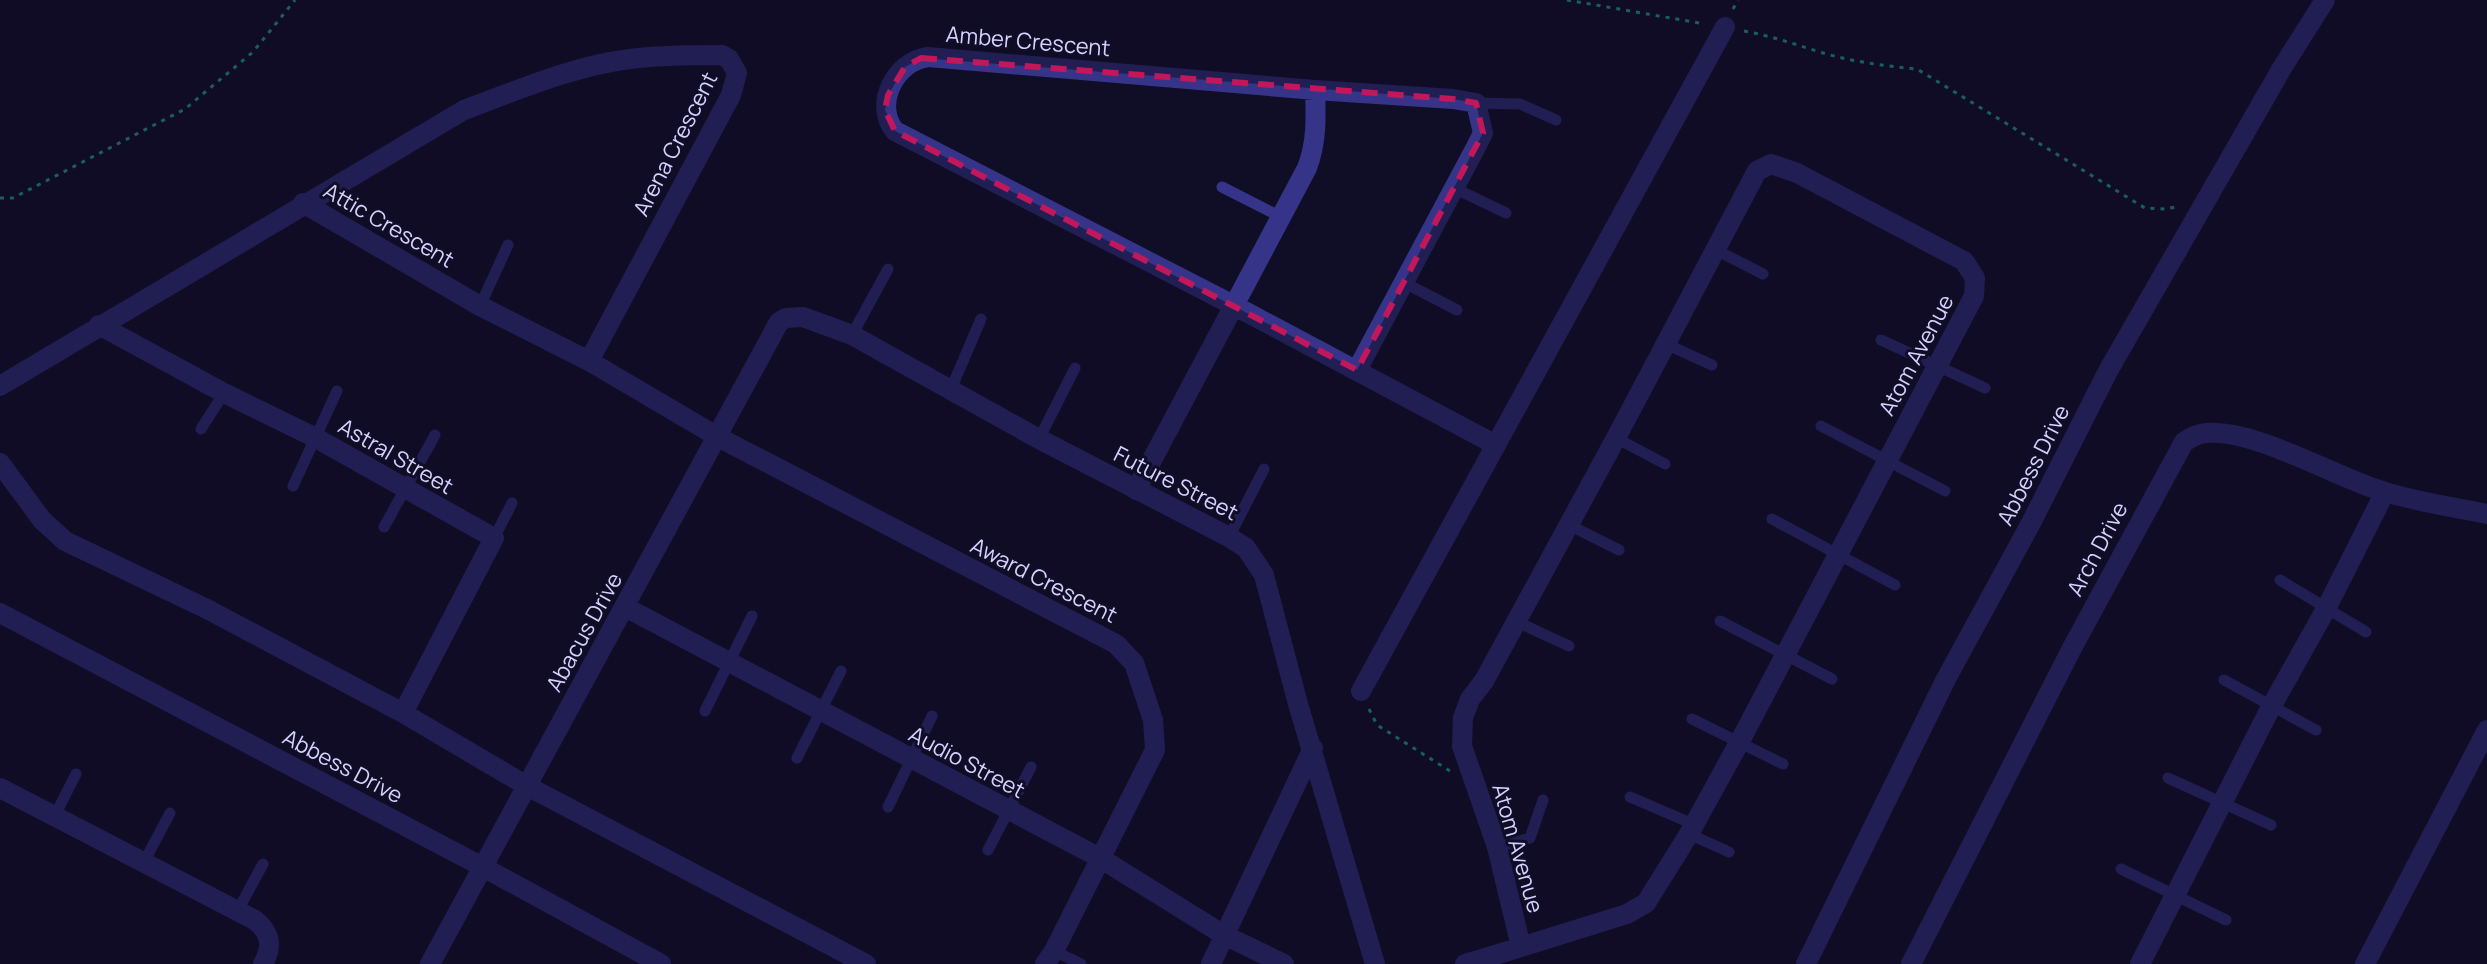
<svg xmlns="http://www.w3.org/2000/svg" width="2487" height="964" font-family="Manrope,sans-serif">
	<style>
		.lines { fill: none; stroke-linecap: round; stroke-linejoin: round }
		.path { stroke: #25c0b2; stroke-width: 3; stroke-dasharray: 4 6; stroke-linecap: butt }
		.service { stroke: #353489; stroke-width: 11 }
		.minor { stroke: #353489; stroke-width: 20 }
		.tertiary { stroke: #353489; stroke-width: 20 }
		.marked { fill: none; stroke: #c2185b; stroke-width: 6; stroke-dasharray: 16 10; stroke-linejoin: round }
		.labels { text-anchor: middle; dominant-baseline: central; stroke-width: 6; stroke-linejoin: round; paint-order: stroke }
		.street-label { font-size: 22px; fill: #d6d2ff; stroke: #100d26 }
	</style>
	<rect width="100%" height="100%" fill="#100d26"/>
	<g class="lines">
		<path class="path" d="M 1567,0 L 1705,24
			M 1733,9 L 1738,0
			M 1744,31 C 1772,36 1797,45 1823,53 C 1854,62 1885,66 1917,69 L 2145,208 L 2166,209 L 2180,206
			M 0,198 L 13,198 L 185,109 L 253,52 L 295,0
			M 1369,709 L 1377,725 L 1450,771"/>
		<path class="service" d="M 1476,103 L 1520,104 L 1556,120
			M 1222,187 L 1281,217
			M 1454,188 L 1506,213
			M 1714,249 L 1763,274
			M 1403,282 L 1457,310
			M 480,306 L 508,245
			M 852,335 L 888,269
			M 1881,340 L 1985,388
			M 1666,344 L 1712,365
			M 951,389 L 981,319
			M 1821,426 L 1945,491
			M 201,429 L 224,393
			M 1616,438 L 1665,464
			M 1039,439 L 1075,368
			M 293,486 L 337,391
			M 1772,519 L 1895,585
			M 1569,525 L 1619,550
			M 384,527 L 435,435
			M 1229,537 L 1264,469
			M 494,538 L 512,503
			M 2280,580 L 2366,632
			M 1515,621 L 1569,646
			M 1720,621 L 1832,679
			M 2224,680 L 2316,730
			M 705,711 L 752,616
			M 1692,719 L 1783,764
			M 797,758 L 841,671
			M 2168,778 L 2271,825
			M 1630,797 L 1693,824
			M 888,807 L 932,716
			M 54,817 L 76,774
			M 1689,834 L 1729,852
			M 1497,847 L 1530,838 L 1543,800
			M 988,850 L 1031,767
			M 144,862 L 170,813
			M 2121,869 L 2226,920
			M 238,910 L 263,864
			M 1054,951 L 1081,964"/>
		<path class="minor" d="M 1771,164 L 1797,173 L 1964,261 L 1975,278 L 1974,296 L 1739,743 L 1689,834 L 1646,903 L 1627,914 L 1521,947 L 1497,847 L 1462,746 L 1463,718 L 1470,699 L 1484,681 L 1616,438 L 1757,171 Z
			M 303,203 L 480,306 L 589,361 L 718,437 L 1116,644 L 1134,663 L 1153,720 L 1155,750 L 1054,951 L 1045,964
			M 99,325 L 224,393 L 316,438 L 494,538 L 403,713
			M 1357,370 L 1476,147 L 1483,133 L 1476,103 L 1453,99 L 1315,90 L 928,57 C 895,61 873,105 895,131 L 1235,306 L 1496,445
			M 0,386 L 464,110 C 518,90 573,66 630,59 C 660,55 691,55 722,55 L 729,59 L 737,73 L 731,95 L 589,361
			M 0,463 L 42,520 L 65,541 L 207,609 L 403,713 L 527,786 L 866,964
			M 1136,490 L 1307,168 C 1317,142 1316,117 1315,90
			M 625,607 L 1100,858 L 1224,935 L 1284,964
			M 0,613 L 481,866
			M 1361,691 L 1725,27
			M 0,788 L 255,920 C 271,933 273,946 263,964
			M 1211,964 L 1313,748
			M 1465,964 L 1521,947
			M 1911,964 L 2072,648 L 2184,442 C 2192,437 2197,434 2206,433 C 2254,428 2336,478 2385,492 C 2418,502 2453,507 2487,514
			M 2140,964 L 2271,707 L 2326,609 L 2385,492
			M 2365,964 L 2487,730"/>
		<path class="tertiary" d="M 481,866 L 661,964
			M 430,964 L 779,322 L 786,318 L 803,317 L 852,335 L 1039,439 L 1229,537 L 1246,548 L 1264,575 L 1298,704 L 1375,964
			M 1806,964 L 1946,679 L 2031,523 L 2108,371 L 2282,68 L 2325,0"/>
	</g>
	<path d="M0 0H2487V964H0ZM 921,58 L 1453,99 L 1476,103 L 1483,133 L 1357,370 L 895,131 L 885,110 L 888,95 L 905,67 Z" fill="#100d26" fill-opacity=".55" fill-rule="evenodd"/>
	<path class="marked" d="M 921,58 L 1453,99 L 1476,103 L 1483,133 L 1357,370 L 895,131 L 885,110 L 888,95 L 905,67 Z"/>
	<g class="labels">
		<g class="street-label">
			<text transform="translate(1028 41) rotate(5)">Amber Crescent</text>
			<text transform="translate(675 144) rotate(-63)">Arena Crescent</text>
			<text transform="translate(389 225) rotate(30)">Attic Crescent</text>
			<text transform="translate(1916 355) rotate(-62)">Atom Avenue</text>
			<text transform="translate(396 456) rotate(30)">Astral Street</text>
			<text transform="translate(2033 465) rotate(-63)">Abbess Drive</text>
			<text transform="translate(1176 483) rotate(27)">Future Street</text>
			<text transform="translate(2097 549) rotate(-62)">Arch Drive</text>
			<text transform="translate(1044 580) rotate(27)">Award Crescent</text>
			<text transform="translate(584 632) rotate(-61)">Abacus Drive</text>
			<text transform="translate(967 762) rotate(28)">Audio Street</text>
			<text transform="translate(343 766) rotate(28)">Abbess Drive</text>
			<text transform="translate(1518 848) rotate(74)">Atom Avenue</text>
		</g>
	</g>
</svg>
